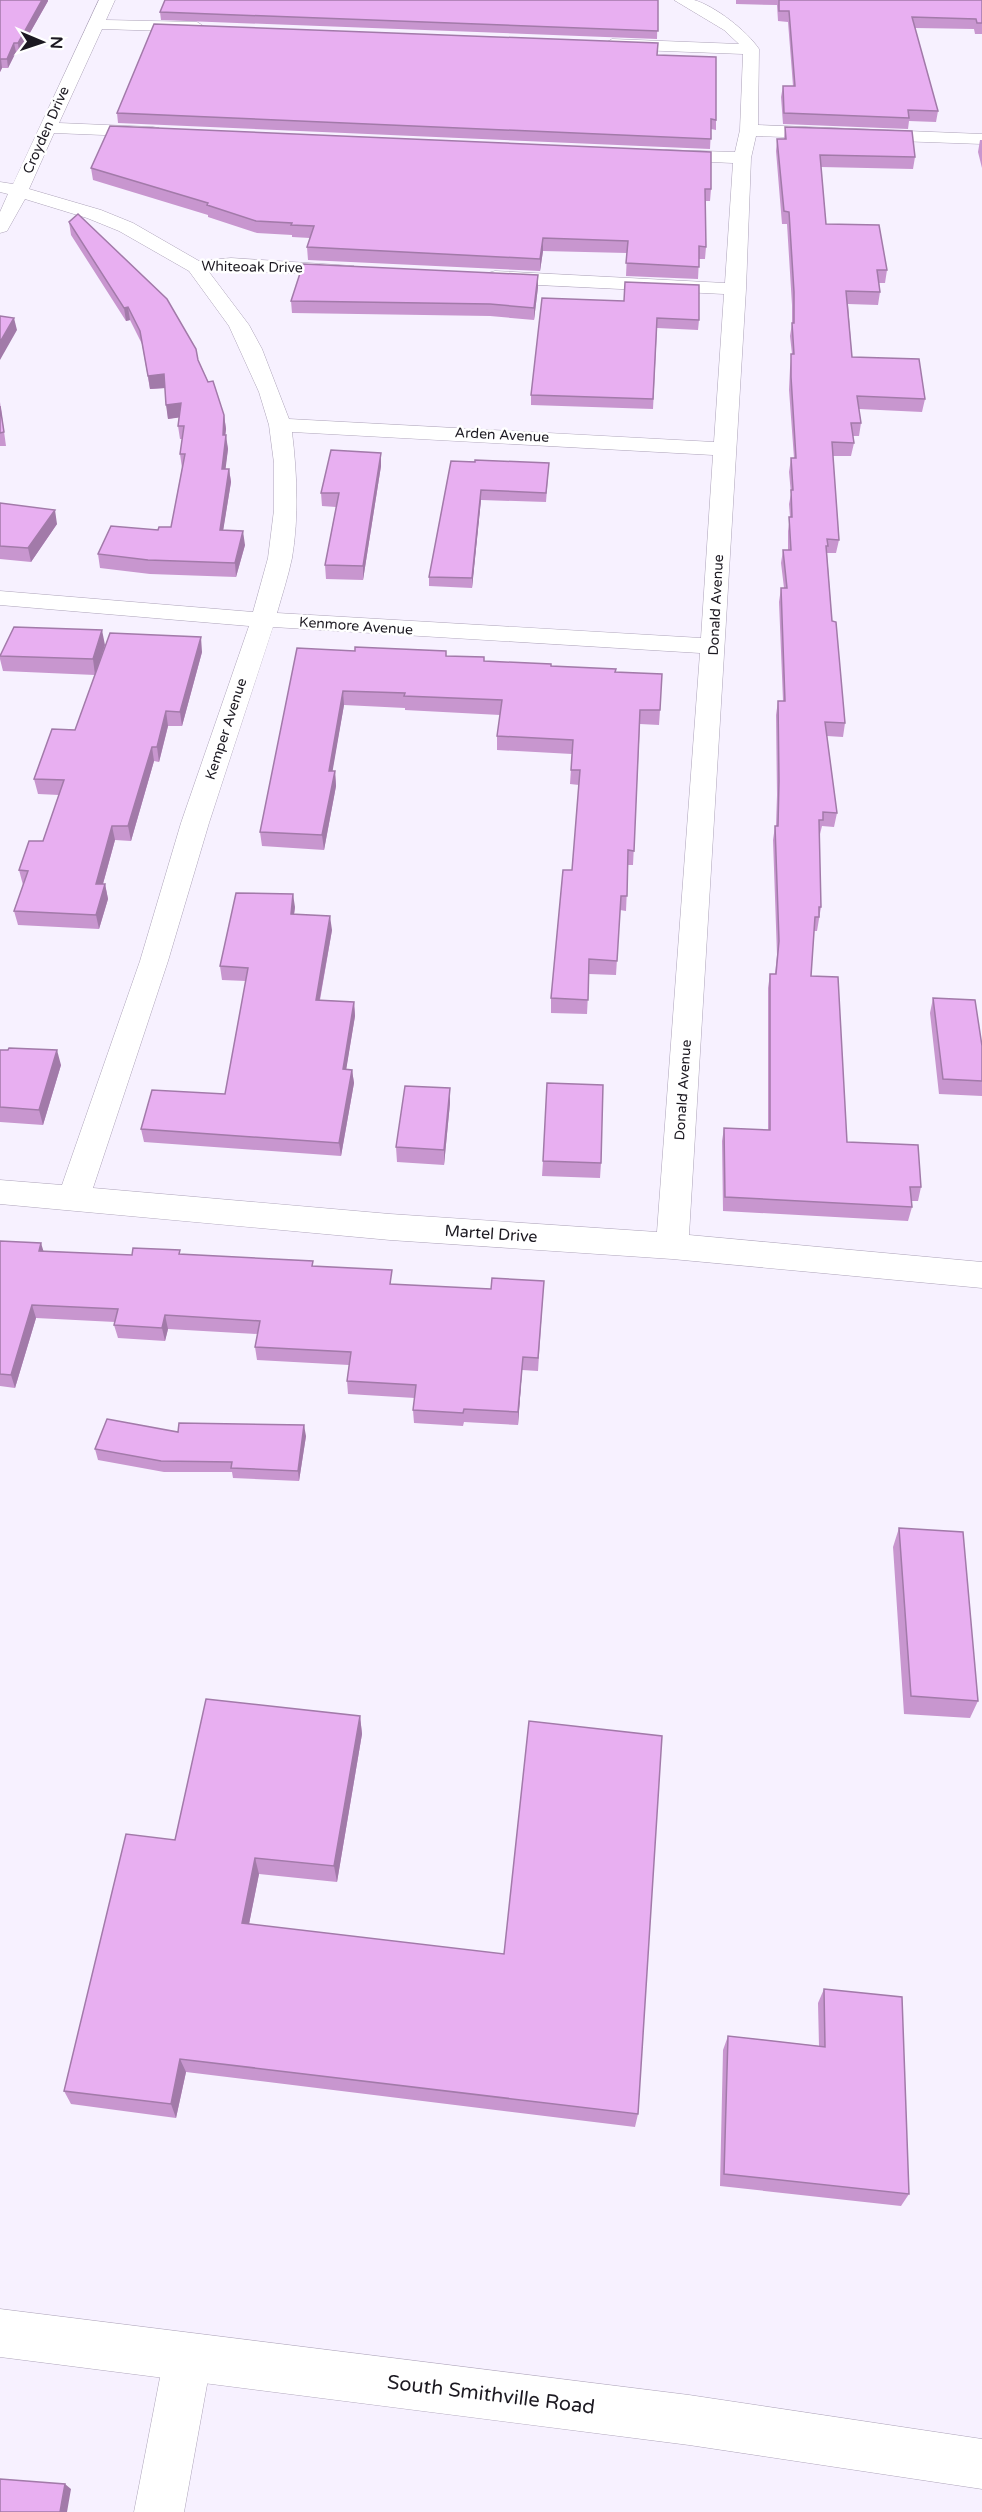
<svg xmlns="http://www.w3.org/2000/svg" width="982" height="2512" font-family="'Varela Round',sans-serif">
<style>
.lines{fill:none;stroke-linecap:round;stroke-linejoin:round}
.minor-casing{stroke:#ada3b9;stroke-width:1}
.major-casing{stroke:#ada3b9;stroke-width:1}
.minor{fill:#fff;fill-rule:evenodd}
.major{fill:#fff;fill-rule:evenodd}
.wall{fill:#c896cf}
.shaded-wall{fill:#a27aa9}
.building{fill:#e8aff1;stroke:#a27aa9;stroke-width:1.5}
.labels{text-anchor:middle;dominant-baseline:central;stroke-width:5;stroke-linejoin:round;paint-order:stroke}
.far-street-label{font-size:14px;fill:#1c1921;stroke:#fff}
.street-label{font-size:16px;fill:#1c1921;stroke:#fff}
.near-street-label{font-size:20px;fill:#1c1921;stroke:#fff}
</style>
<rect width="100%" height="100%" fill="#f7f1ff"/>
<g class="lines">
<defs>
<path id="minor" d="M 99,0 L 115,0 L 106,20 L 197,22 L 205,27 L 197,32 L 102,29 L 59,123 L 153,127 L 159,128 L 162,132 L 159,136 L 153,137 L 54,133 L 29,189 L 101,210 L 133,223 L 199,261 L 231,258 L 354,266 L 357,270 L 354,274 L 347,276 L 231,270 L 209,272 L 249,325 L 262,349 L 289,419 L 714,442 L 724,294 L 495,283 L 488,281 L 485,277 L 488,273 L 495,271 L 725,283 L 733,163 L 666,160 L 660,159 L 657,155 L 660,151 L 666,150 L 735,152 L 740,130 L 743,54 L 612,49 L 604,44 L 612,39 L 739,44 L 724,30 L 674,0 C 680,0 688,0 694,0 C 715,6 747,31 759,49 L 758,125 L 982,134 L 982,144 L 756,136 L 751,158 L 746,289 L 689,1235 L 982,1262 L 982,1288 L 672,1259 L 390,1240 L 0,1204 L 0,1180 L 62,1185 L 140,961 L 181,823 L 249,626 L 0,605 L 0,591 L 253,612 L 268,558 L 274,510 L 274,463 L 269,425 L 259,392 L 229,326 L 189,271 L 119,231 L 87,218 L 25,199 L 7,231 L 0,233 L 0,212 L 8,194 L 0,192 L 0,182 L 13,184 ZM 292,432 L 713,455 L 701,638 L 277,613 C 282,595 288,577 292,558 C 299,517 297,473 292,432 ZM 273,627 L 700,653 L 657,1232 L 390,1214 L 93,1188 L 168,961 L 209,823 Z
M 188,2333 L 205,2340 L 212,2357 L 184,2512 L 134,2512 L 164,2357 L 171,2340 Z"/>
<path id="major" d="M 0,2309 L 689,2395 L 982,2439 L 982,2489 L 689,2445 L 0,2357 Z"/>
</defs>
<use href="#minor" class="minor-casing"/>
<use href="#major" class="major-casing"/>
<use href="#minor" class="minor"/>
<use href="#major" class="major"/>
</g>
<path class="wall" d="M 0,0 L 48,1 L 19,52 L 16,52 L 8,68 L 2,68 L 0,72 Z
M 658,0 L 657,39 L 161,20 L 160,12 Z
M 736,0 L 982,0 L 982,34 L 975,34 L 974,29 L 915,28 L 938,111 L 936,122 L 909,121 L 908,129 L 783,124 L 781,97 L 783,86 L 793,86 L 788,22 L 778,21 L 777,5 L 736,4 Z
M 657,55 L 716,120 L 716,130 L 711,129 L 710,149 L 118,123 L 117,113 Z
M 785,127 L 915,157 L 913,169 L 821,167 L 826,224 L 887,270 L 885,283 L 879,283 L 880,292 L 878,305 L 848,304 L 852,357 L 925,399 L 922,412 L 859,409 L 861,423 L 859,436 L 853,436 L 854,443 L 851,456 L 833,456 L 839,540 L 836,553 L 827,553 L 832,621 L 845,723 L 843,737 L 827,736 L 837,813 L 834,827 L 822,826 L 820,834 L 819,834 L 821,907 L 817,931 L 814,931 L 811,976 L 847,1142 L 921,1187 L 918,1201 L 911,1201 L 912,1207 L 908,1221 L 723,1211 L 722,1141 L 724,1128 L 768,1130 L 768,988 L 770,974 L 775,974 L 777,955 L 773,840 L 775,826 L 776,826 L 777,795 L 776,715 L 778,701 L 783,701 L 779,602 L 781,588 L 784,588 L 781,563 L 783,550 L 788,550 L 788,531 L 790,517 L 789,504 L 791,494 L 789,472 L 791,458 L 794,458 L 789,390 L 790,368 L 792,354 L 790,336 L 792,323 L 792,305 L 787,224 L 782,224 L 776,151 L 777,139 L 784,139 Z
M 980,140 L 982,140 L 982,168 L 978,152 Z
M 91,168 L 711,189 L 710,201 L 705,201 L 706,247 L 705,259 L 699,259 L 698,279 L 626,276 L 627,253 L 543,251 L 540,271 L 308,260 L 307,247 L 310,238 L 292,237 L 292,235 L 257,233 L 208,217 L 208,215 L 93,180 Z
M 69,222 L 198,360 L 224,415 L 226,429 L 225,435 L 228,449 L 225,469 L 229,469 L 231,482 L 223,530 L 245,545 L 236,577 L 150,574 L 100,568 L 98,554 L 158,530 L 171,527 L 182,468 L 180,454 L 182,439 L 180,439 L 178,426 L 179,417 L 168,419 L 165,388 L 150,389 L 142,344 L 130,320 L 126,321 L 71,235 Z
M 538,275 L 538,287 L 534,320 L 490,316 L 292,313 L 291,301 Z
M 624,301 L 699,320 L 698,330 L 657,328 L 653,409 L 531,405 L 531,395 Z
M 0,402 L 6,446 L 0,446 Z
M 381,453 L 381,466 L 363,580 L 326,579 L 325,565 L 336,507 L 322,506 L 321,493 Z
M 451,461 L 549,463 L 546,502 L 481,500 L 472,588 L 429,586 L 429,577 Z
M 0,503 L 57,524 L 31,562 L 0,559 Z
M 105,645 L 96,673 L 202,652 L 182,726 L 168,726 L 159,762 L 154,761 L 131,841 L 115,840 L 103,884 L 105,884 L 108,899 L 99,929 L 18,925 L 14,911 L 23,885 L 19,870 L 43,841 L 59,795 L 38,794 L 34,779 L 75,730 L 95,675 L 3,671 L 0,659 L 0,654 Z
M 355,651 L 446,651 L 446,656 L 484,661 L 551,666 L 615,672 L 660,710 L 659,725 L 640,724 L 633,865 L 628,865 L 626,911 L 620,910 L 616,975 L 589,974 L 587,1014 L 551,1013 L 551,998 L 572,870 L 579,785 L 570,784 L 572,754 L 497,750 L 497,736 L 500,715 L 405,710 L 405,708 L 344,705 L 332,771 L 335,771 L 336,786 L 324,850 L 262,846 L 260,832 Z
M 295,907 L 294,915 L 332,930 L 320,1000 L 354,1002 L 355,1016 L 346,1069 L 352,1070 L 354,1083 L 341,1156 L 144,1142 L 141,1129 L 225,1094 L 246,981 L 222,980 L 220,966 Z
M 933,998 L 982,1046 L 982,1096 L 939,1094 L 930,1013 Z
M 0,1050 L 61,1065 L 43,1125 L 0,1122 Z
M 450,1103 L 444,1165 L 397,1162 L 396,1147 Z
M 543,1161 L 601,1163 L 600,1178 L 542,1176 Z
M 0,1241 L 44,1251 L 132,1255 L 180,1250 L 180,1254 L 314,1266 L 392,1284 L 543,1294 L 538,1371 L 522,1370 L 518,1425 L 464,1422 L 463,1426 L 414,1423 L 413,1410 L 415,1398 L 348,1394 L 347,1381 L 349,1365 L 257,1360 L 255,1347 L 258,1334 L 168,1329 L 165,1341 L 118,1338 L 114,1325 L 115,1322 L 36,1318 L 15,1388 L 0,1386 Z
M 178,1432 L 306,1436 L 299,1481 L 233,1478 L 232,1472 L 164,1472 L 98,1460 L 95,1449 Z
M 899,1528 L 978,1701 L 970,1718 L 904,1714 L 893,1547 Z
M 360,1716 L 362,1734 L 337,1882 L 259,1874 L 249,1924 L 638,2114 L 635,2127 L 186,2072 L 176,2118 L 71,2104 L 64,2091 L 175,1840 Z
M 824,1989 L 909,2194 L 901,2206 L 720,2186 L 723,2050 L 728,2036 L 819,2046 L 818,2003 Z"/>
<path class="shaded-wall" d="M 42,0 L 48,0 L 48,1 L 19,52 L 18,43 Z
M 14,43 L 16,52 L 8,68 L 7,59 Z
M 1,59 L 2,68 L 0,72 L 0,60 Z
M 543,238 L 543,251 L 540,271 L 540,259 Z
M 538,275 L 538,287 L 534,320 L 534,308 Z
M 128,307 L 130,320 L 126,321 L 124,308 Z
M 14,318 L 17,330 L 0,360 L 0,342 Z
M 164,374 L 165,388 L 150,389 L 148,376 Z
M 181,403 L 183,417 L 168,419 L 166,405 Z
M 224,415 L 226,429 L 224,449 L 223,435 Z
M 226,435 L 228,449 L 224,482 L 222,469 Z
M 381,453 L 381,466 L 363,580 L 363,566 Z
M 229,469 L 231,482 L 221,544 L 220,530 Z
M 481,490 L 481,500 L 472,588 L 472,578 Z
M 55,510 L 57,524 L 31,562 L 28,548 Z
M 243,531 L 245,545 L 236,577 L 235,563 Z
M 102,630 L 105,645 L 95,675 L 93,659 Z
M 201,637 L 202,652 L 182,726 L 180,712 Z
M 343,691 L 344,705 L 330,786 L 329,771 Z
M 166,711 L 168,726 L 159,762 L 157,747 Z
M 152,747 L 154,761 L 131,841 L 128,826 Z
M 335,771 L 336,786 L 324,850 L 322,835 Z
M 112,826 L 115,840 L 99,898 L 96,884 Z
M 105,884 L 108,899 L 99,929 L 96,915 Z
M 293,894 L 295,907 L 292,928 L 291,914 Z
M 330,916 L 332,930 L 317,1014 L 316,1000 Z
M 354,1002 L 355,1016 L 344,1083 L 343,1069 Z
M 57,1050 L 61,1065 L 43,1125 L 39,1110 Z
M 352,1070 L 354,1083 L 341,1156 L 339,1143 Z
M 450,1088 L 450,1103 L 444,1165 L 444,1150 Z
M 41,1243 L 45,1256 L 39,1251 Z
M 32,1305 L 36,1318 L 15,1388 L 11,1375 Z
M 165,1315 L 168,1329 L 165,1341 L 162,1328 Z
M 523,1357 L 522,1370 L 518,1425 L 518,1412 Z
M 304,1425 L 306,1436 L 299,1481 L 298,1471 Z
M 360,1716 L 362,1734 L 337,1882 L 334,1866 Z
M 255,1858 L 259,1874 L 246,1939 L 242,1923 Z
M 180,2059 L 186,2072 L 176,2118 L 171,2104 Z
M 65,2484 L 71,2489 L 67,2512 L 60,2512 Z"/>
<path class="building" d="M 0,0 L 42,0 L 18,43 L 14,43 L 7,59 L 1,59 L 0,60 Z
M 165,0 L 658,0 L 658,31 L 160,12 Z
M 779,0 L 982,0 L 982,23 L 977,23 L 976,19 L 912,17 L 938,111 L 908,110 L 909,118 L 784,113 L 783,86 L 795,86 L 789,11 L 779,11 Z
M 154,24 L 658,43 L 657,55 L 716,57 L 716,120 L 711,119 L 711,139 L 117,113 Z
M 110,126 L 711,152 L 711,189 L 705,189 L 706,247 L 699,246 L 699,267 L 626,263 L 628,241 L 543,238 L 540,259 L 307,247 L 314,226 L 291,225 L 292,223 L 256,221 L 207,205 L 208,203 L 91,168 Z
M 785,127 L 912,131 L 915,157 L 820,155 L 826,224 L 879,225 L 887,270 L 877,270 L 880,292 L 846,291 L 852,357 L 919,359 L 925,399 L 857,396 L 861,423 L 851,423 L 854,443 L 832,442 L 839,540 L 827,539 L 828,546 L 826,546 L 832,621 L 836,622 L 845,723 L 825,722 L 837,813 L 823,812 L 823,820 L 819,820 L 821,907 L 819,907 L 819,917 L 815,917 L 811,976 L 838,977 L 847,1142 L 918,1145 L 921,1187 L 910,1187 L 912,1207 L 725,1197 L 724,1128 L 770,1130 L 770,974 L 776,974 L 779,941 L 775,826 L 778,826 L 779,781 L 778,701 L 785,701 L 781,588 L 787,588 L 783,550 L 791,550 L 789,517 L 792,517 L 791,490 L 793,490 L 791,458 L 796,458 L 791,377 L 791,354 L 794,354 L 792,323 L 794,323 L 794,292 L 789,212 L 784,211 L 777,139 L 786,139 Z
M 78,214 L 167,299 L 196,349 L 198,360 L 208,382 L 213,381 L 224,415 L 223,435 L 226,435 L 222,469 L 229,469 L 220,530 L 243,531 L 235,563 L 148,560 L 98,554 L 111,526 L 158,530 L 159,527 L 171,527 L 185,454 L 180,454 L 184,426 L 178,426 L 181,403 L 166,405 L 164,374 L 148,376 L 140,331 L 128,307 L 124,308 L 69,222 Z
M 303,264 L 538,275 L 534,308 L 490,304 L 291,301 Z
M 625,282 L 699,285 L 699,320 L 657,318 L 653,399 L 531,395 L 542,298 L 624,301 Z
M 0,316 L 14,318 L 0,342 Z
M 0,406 L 4,432 L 0,433 Z
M 331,450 L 381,453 L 363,566 L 325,565 L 339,493 L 321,493 Z
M 475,460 L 549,463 L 546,493 L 481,490 L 472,578 L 429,577 L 451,461 L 475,462 Z
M 0,503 L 55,510 L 28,548 L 0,546 Z
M 14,627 L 102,630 L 93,659 L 0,656 Z
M 110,633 L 201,637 L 180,712 L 166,711 L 157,747 L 152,747 L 128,826 L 112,826 L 96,884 L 105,884 L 96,915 L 14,911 L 28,871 L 19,870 L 29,841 L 43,841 L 64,780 L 34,779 L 52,729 L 75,730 Z
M 355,647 L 446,651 L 446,656 L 484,657 L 484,661 L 551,664 L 551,666 L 616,669 L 615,672 L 662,674 L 660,710 L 640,710 L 634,851 L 628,850 L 627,896 L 621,896 L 617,961 L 589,959 L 588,1000 L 551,998 L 563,870 L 572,870 L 580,770 L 571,770 L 573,740 L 497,736 L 502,700 L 404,696 L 405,693 L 343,691 L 329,771 L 335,771 L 322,835 L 260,832 L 297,648 L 355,651 Z
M 236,893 L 293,894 L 291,914 L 330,916 L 316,1000 L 354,1002 L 343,1069 L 352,1070 L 339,1143 L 141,1129 L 152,1090 L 225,1094 L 248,968 L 220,966 Z
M 933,998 L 975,1000 L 982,1046 L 982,1081 L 943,1079 Z
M 9,1048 L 57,1050 L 39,1110 L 0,1107 L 0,1050 L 8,1050 Z
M 547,1083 L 603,1085 L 601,1163 L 543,1161 Z
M 405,1086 L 450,1088 L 444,1150 L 396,1147 Z
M 0,1241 L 41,1243 L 39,1251 L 132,1255 L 133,1248 L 180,1250 L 179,1254 L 313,1261 L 312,1266 L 392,1270 L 390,1284 L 491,1289 L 492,1278 L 544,1281 L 538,1358 L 523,1357 L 518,1412 L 464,1409 L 463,1413 L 413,1410 L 416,1385 L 347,1381 L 351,1352 L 255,1347 L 260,1321 L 165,1315 L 162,1328 L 114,1325 L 118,1309 L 32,1305 L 11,1375 L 0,1374 Z
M 107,1419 L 178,1432 L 179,1423 L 304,1425 L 298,1471 L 231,1468 L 232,1462 L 161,1461 L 95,1449 Z
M 899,1528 L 963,1532 L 978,1701 L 911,1696 Z
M 206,1699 L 360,1716 L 334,1866 L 255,1858 L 242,1923 L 504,1954 L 529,1721 L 662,1736 L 638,2114 L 180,2059 L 171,2104 L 64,2091 L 126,1834 L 175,1840 Z
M 824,1989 L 902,1997 L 909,2194 L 724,2174 L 728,2036 L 825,2047 Z
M 0,2479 L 65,2484 L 60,2512 L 0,2512 Z"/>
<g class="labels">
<g class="far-street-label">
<text transform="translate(46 130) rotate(-66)">Croyden Drive</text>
<text transform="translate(252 267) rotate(1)">Whiteoak Drive</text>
<text transform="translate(502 435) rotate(3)">Arden Avenue</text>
<text transform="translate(716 605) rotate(-87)">Donald Avenue</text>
<text transform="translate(356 626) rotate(4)">Kenmore Avenue</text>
<text transform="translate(226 729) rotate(-72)">Kemper Avenue</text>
<text transform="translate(683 1090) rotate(-86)">Donald Avenue</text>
</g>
<g class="street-label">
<text transform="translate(491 1234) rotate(4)">Martel Drive</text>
</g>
<g class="near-street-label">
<text transform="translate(491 2395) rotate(7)">South Smithville Road</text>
</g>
</g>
<g transform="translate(42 42) rotate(92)" stroke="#ffffff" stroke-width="4.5" paint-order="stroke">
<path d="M0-4.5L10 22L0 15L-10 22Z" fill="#1c1921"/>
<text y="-9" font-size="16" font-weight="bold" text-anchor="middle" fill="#1c1921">N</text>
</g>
</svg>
